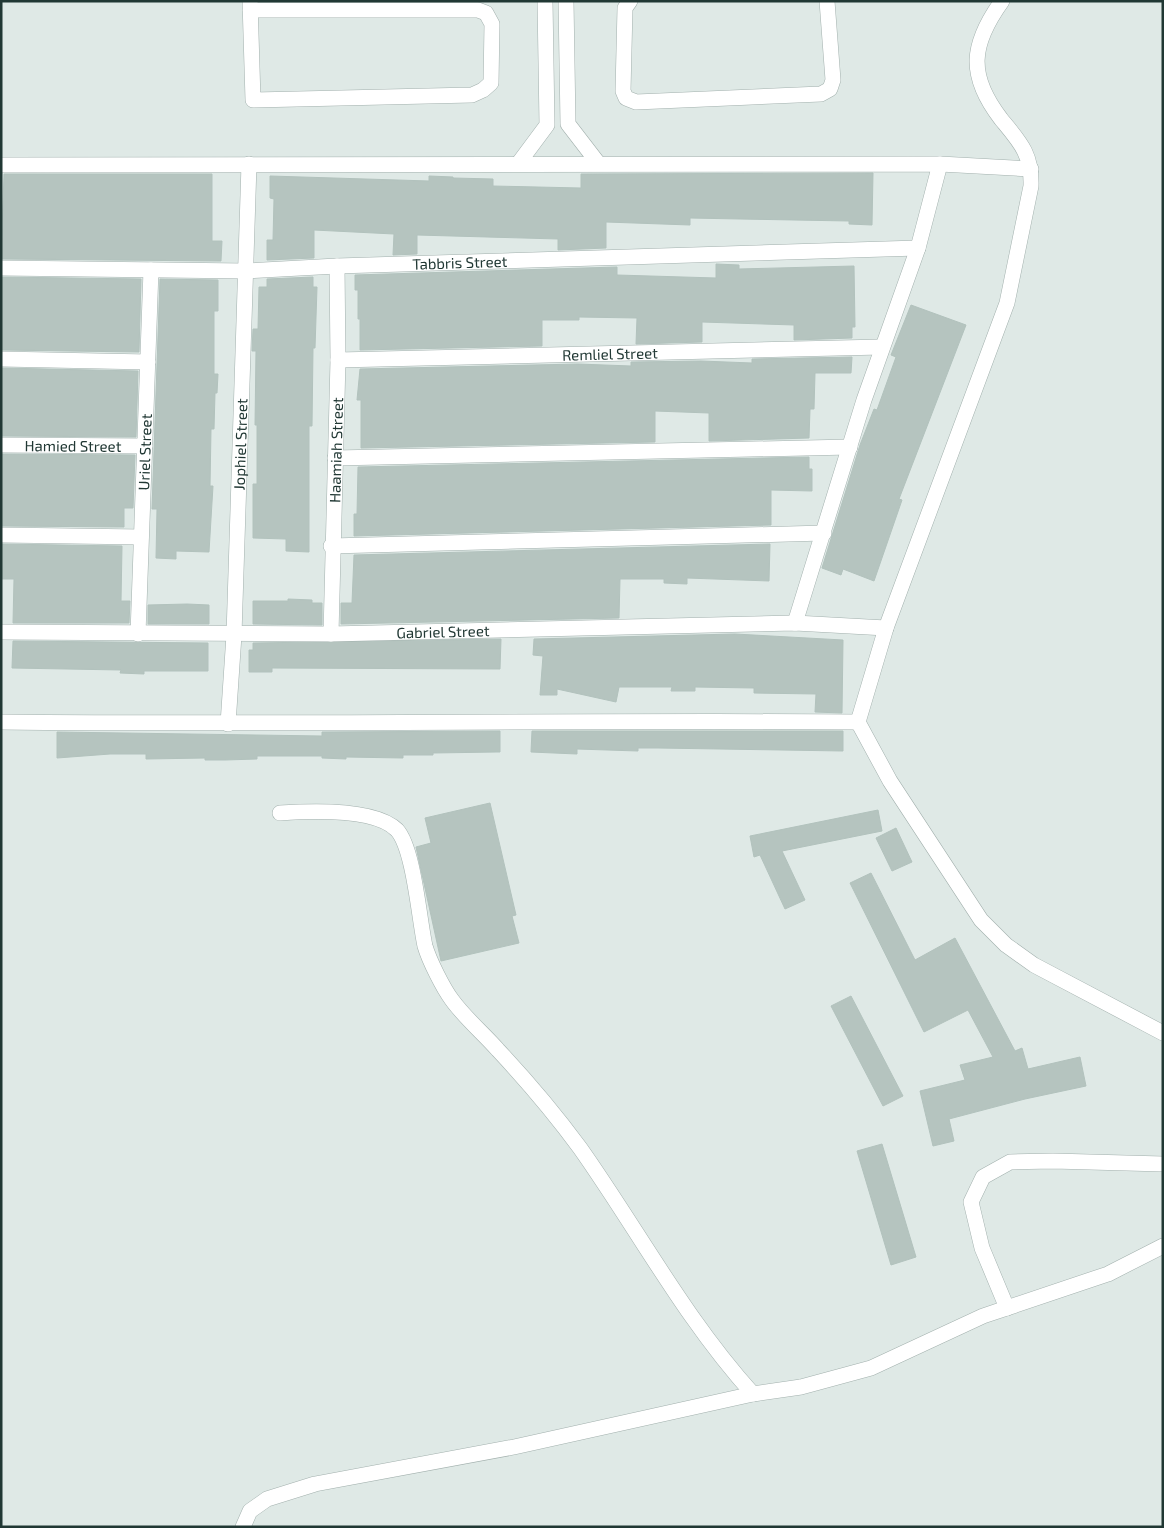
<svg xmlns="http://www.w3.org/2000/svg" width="1164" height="1528" font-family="'Exo 2',sans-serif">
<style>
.building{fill:#b5c4bf;stroke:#b2c2bd}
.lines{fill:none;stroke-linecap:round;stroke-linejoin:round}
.minor-casing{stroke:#a2b0ad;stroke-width:16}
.tertiary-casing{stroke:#a2b0ad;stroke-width:16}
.minor{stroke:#fff;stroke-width:15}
.tertiary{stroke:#fff;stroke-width:15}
.labels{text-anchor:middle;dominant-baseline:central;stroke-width:4.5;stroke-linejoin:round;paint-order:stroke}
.street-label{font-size:15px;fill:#213834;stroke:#eff6f3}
</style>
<rect width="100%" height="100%" fill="#dfe9e6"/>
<path class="building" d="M 873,173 L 872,225 L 849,224 L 849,221 L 740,219 L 690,218 L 690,225 L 606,222 L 606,248 L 558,250 L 558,239 L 417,235 L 417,254 L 393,255 L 394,234 L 314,230 L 314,258 L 267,260 L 267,240 L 273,240 L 274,199 L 270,198 L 270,176 L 429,181 L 429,176 L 453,177 L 453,178 L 493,179 L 493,186 L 581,188 L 581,174 Z
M 4,174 L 212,174 L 212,241 L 222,241 L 221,261 L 1,259 Z
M 716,264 L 739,265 L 739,269 L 854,266 L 855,327 L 852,327 L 852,338 L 794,340 L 794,325 L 702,322 L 702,342 L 636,344 L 637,318 L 579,317 L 579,320 L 542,320 L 542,346 L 360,350 L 360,319 L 358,319 L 358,290 L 355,290 L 355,275 L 617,267 L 617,275 L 716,278 Z
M 1,277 L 141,279 L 139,352 L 1,350 Z
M 313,277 L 313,287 L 317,287 L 315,348 L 313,348 L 312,426 L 309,426 L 309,552 L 286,551 L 286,539 L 253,538 L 253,484 L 257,484 L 257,425 L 255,425 L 256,351 L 252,351 L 253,329 L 258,329 L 259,287 L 267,287 L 267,279 Z
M 160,279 L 218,280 L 218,311 L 214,311 L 214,374 L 218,374 L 217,393 L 215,393 L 214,429 L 211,429 L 210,486 L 213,486 L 209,552 L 176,551 L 176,559 L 156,558 L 157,509 L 152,509 Z
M 911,305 L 966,325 L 899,499 L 902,500 L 874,581 L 843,569 L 841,575 L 822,568 L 860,445 L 874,409 L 877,410 L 896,357 L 891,355 Z
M 852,357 L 851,373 L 815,373 L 814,409 L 810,409 L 809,438 L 709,441 L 709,413 L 655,411 L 655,442 L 361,448 L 361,400 L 357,400 L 360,369 L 578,364 L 631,366 L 631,362 L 701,361 L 752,363 L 752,359 Z
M 1,368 L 138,371 L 136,437 L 1,436 Z
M 1,454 L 135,455 L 133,508 L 124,508 L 124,527 L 1,526 Z
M 809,457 L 809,469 L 812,469 L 812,491 L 771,490 L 771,525 L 354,536 L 354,514 L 357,514 L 358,467 Z
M 1,544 L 122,546 L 121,601 L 130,601 L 129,623 L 13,623 L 14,579 L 1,579 Z
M 770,544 L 769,581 L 687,578 L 687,584 L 664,583 L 664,579 L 620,579 L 619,618 L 341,624 L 341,603 L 352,603 L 354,555 Z
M 288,599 L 312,600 L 312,603 L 322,603 L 322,625 L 253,624 L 253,601 L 288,601 Z
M 187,604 L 209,605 L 209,624 L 148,624 L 148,605 Z
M 735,634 L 843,640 L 842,713 L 815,712 L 816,694 L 754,693 L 754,688 L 695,687 L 695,691 L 671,691 L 672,687 L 619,687 L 616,702 L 557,689 L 557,695 L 540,695 L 543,656 L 533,655 L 534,639 Z
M 501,639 L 500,669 L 272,668 L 272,672 L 249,672 L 249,650 L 253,650 L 253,643 Z
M 13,641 L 208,643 L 208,671 L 144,671 L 144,674 L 120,673 L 121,670 L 12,668 Z
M 500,731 L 500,752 L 496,752 L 433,753 L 433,755 L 403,755 L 403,758 L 346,757 L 346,759 L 322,758 L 322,756 L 257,756 L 257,759 L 225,760 L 205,760 L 205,758 L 146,759 L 146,754 L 110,754 L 57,758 L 57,732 L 322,736 L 322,732 Z
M 532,731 L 843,731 L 843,751 L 658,748 L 638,748 L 638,751 L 577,749 L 577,754 L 531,752 Z
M 490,803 L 516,915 L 512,916 L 519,943 L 441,961 L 416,847 L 431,843 L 425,818 Z
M 878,810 L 882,831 L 782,851 L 805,900 L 785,909 L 760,855 L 754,857 L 750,836 Z
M 896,828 L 912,862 L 892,871 L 876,838 Z
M 871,873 L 915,960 L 955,938 L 1015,1051 L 1022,1048 L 1028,1069 L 1080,1057 L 1086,1086 L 1025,1099 L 949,1119 L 954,1141 L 933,1146 L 920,1091 L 965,1080 L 960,1065 L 993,1057 L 968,1010 L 924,1032 L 850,883 Z
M 851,996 L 903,1096 L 883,1106 L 831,1006 Z
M 882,1144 L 916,1257 L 891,1265 L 857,1151 Z"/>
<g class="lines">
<defs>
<g id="minor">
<path d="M 250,1 L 253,100 L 472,95 L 483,90 L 491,83 L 492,24 L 486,13 L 478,10 L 250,10"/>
<path d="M 566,1 L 568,124 L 598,163"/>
<path d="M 630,1 L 625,8 L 623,91 L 626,98 L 636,102 L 821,94 L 830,89 L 833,80 L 827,1"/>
<path d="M 518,164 L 547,125 L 545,1"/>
<path d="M 940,164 L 1031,169"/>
<path d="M 1,165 L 940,164 L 918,248 L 864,400 L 795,623"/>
<path id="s1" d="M 1,268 L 245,271 L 337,266 L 918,248"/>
<path d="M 1,359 L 148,362"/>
<path id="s2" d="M 338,360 L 882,347"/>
<path id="s3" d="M 1,445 L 145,446"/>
<path d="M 335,458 L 850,447"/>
<path d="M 1,535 L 141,537"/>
<path d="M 331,546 L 824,533"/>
<path id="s4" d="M 1,632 L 331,634 L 795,623 L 886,628"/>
<path id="s5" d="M 138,634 L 151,270"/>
<path id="s6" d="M 331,634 L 338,360 L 337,266"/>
<path d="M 1,722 C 287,725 573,720 858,722"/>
<path id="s7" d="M 228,724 L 234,635 L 249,164"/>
<path d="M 280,813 C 309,811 375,808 397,830 C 414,849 419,919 425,946 C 429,960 443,988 452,1000 C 465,1018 483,1033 498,1050 C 527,1081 555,1114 580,1148 C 638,1230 685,1319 753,1394 L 801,1387 L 871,1368 L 983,1316 L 1108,1274 L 1163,1246"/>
<path d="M 1007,1308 L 982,1248 L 971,1202 L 983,1177 L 1010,1162 L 1053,1161 L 1163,1164"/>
<path d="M 243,1527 L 250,1511 L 267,1499 L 315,1484 L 514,1447 L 753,1394"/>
</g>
<path id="tertiary" d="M 1002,1 C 971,44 967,75 1001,119 C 1020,142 1032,154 1031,186 L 1007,303 L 886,628 L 858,722 L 890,781 L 981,920 L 1006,945 L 1034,965 L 1163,1033"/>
</defs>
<use href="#minor" class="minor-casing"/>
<use href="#tertiary" class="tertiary-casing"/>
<use href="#minor" class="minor"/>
<use href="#tertiary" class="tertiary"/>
</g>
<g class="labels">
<g class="street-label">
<text stroke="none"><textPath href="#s1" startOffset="459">Tabbris Street</textPath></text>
<text stroke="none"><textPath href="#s2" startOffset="272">Remliel Street</textPath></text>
<text stroke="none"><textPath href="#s7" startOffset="280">Jophiel Street</textPath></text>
<text stroke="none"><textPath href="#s3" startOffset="72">Hamied Street</textPath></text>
<text stroke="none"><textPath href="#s6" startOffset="184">Haamiah Street</textPath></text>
<text stroke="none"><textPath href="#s5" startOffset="182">Uriel Street</textPath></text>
<text stroke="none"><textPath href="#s4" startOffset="442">Gabriel Street</textPath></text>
</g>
</g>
<rect width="1164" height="1528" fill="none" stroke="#213834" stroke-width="5"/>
</svg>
